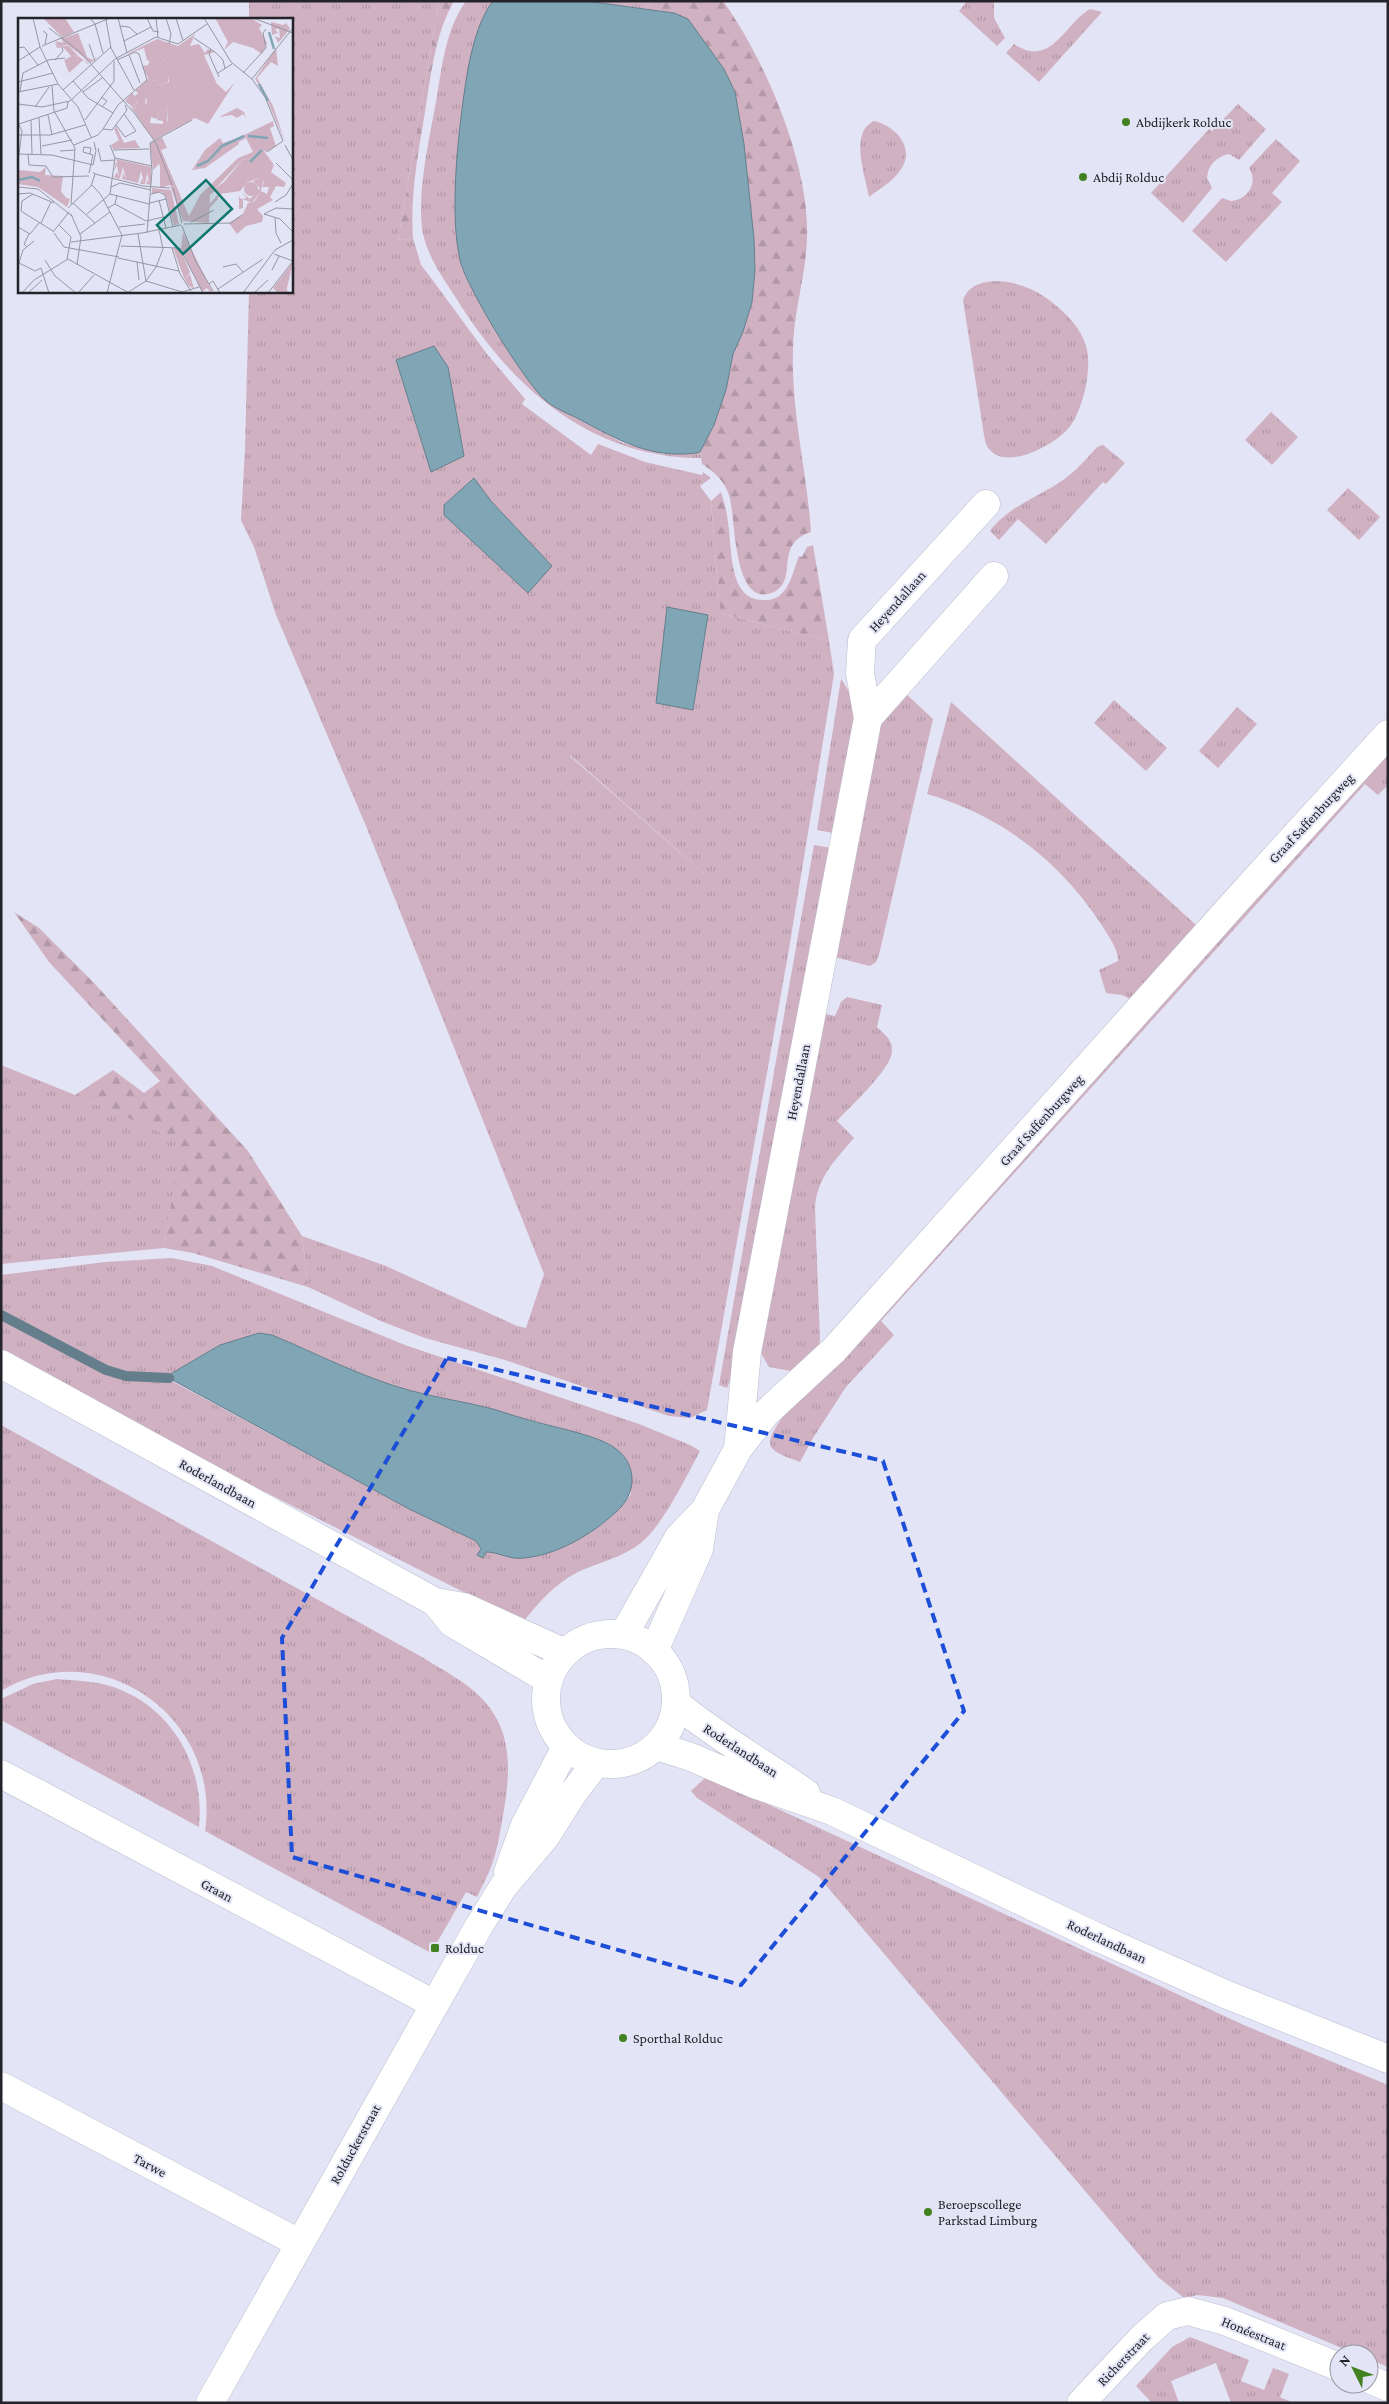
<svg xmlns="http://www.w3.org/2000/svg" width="1389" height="2404" font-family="'Crimson Pro',serif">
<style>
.grass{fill:url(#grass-tufts);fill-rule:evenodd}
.forest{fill:url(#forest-firs)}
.water{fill:#80a5b5;stroke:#647e8b}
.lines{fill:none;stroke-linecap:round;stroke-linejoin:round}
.stream{stroke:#647e8b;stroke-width:10}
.minor-casing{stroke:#bcbccd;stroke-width:29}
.primary-casing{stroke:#bcbccd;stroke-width:29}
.minor{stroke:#fff;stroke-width:28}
.primary{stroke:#fff;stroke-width:28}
.marked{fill:none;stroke:#1d4ed8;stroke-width:4;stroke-dasharray:10 6;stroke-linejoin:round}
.poi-dot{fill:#418121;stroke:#e3e4f5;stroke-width:2}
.labels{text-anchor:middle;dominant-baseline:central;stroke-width:4;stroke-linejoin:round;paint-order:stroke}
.poi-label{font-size:14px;fill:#232329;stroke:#e3e4f5;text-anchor:start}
.street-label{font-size:14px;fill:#232329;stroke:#e3e4f5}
.inset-river{fill:none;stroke:#80a5b5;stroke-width:2.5}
.inset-road{fill:none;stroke:#9697a3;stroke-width:1}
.view{fill:#0f766e;fill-opacity:0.15;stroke:#0f766e;stroke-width:2.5}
.inset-edge{fill:none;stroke:#232329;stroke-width:2.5}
</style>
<defs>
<pattern id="grass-tufts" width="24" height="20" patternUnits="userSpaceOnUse" patternTransform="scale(1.25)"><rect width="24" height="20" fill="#d0b1c2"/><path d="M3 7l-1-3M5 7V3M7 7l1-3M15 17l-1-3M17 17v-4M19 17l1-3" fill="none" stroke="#b298a7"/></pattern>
<pattern id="forest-firs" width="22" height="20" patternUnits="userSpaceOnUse" patternTransform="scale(1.25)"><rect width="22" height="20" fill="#d0b1c2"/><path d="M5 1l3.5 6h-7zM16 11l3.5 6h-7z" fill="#b298a7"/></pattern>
</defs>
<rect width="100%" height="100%" fill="#e3e4f5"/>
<path class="grass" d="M 249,1 L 439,1 L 398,240 L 413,238 L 421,265 L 428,274 L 487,354 L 525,399 L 522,404 L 591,455 L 598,444 L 645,462 L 702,475 L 703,472 L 711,478 L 700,486 L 711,501 L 720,613 L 829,641 L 834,674 L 789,949 L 707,1410 L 690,1418 L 669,1416 L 505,1360 L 425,1338 L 383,1322 L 308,1287 L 302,1236 L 386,1266 L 517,1326 L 526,1328 L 544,1274 L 366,826 L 276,615 L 254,547 L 241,520 L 245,449 L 249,291 L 291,291 L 291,19 L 249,19 ZM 396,361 L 448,367 L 464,455 L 431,472 ZM 474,479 L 491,501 L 552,566 L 444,505 ZM 667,607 L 708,616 L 693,710 L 656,703 ZM 570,755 L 734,900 L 570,756 Z
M 466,1 L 493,1 L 476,39 L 466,81 L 459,139 L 489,319 L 528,378 L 548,402 L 623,443 L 664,454 L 700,452 L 701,458 C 591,458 511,387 456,298 C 443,278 428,257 423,234 C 416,197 429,140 436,102 C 442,68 445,30 466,1 Z
M 586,1 L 650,1 L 647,9 Z
M 967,1 L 994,1 L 994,18 L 1005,38 L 997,46 L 959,11 Z
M 1090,9 L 1102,12 L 1039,82 L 1006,53 L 1014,44 C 1051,69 1064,24 1090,9 Z
M 1238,104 L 1266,129 L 1239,160 L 1229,154 C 1216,157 1208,165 1207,178 L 1212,188 L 1183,223 L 1151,193 L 1209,129 L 1212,131 Z
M 874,121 C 897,126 917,150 899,172 C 892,182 879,189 869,197 C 865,175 849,132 874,121 Z
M 1276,139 L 1300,161 L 1272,193 L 1282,202 L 1226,262 L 1192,231 L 1222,198 L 1231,201 C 1247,200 1259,183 1249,168 Z
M 996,281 C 1021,282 1042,292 1060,309 C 1071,319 1080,329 1085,343 C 1094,364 1083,413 1067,430 C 1053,445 1007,471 989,449 C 986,446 985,440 984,435 L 963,300 C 969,285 981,282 996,281 Z
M 1271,412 L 1298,437 L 1272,465 L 1245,440 Z
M 1103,445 L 1125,463 L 1106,484 L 1103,482 L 1046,544 L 1018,519 L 999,540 L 990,531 C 1005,510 1032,499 1054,486 C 1070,477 1085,461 1097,447 Z
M 1348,488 L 1380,517 L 1359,540 L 1327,510 Z
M 841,679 L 858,705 L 833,833 L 817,830 Z
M 903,691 L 933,719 L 879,955 L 876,962 L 870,966 L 834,957 L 882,711 Z
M 1114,700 L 1167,748 L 1146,771 L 1094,723 Z
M 951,702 L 1196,925 L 1132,1000 L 1122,995 L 1106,993 L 1099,970 L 1118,961 C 1119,950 1107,934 1101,924 C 1059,860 1000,815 927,794 Z
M 1237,707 L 1257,724 L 1218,768 L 1199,751 Z
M 1388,749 L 1388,785 L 1378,795 L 1365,784 L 881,1321 L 894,1335 L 846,1387 L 813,1438 L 800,1462 C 763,1449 763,1446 785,1413 Z
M 814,845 L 831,848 L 732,1373 L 727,1388 L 719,1385 Z
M 847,997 L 882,1005 L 877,1027 C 884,1034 892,1039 892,1050 C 893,1068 850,1106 837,1121 L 854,1138 C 835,1160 816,1179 815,1209 L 820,1339 L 819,1346 L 796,1372 L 769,1367 L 755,1343 L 820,1013 L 835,1016 L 841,1002 Z
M 1,1065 L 75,1095 L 182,1141 L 164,1248 L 1,1264 Z
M 172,1258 L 212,1266 L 405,1345 L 639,1424 L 690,1445 L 700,1451 C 686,1477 664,1523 642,1542 C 623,1558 598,1562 576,1573 C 555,1584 538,1603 523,1622 L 156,1437 L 1,1352 L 1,1275 L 105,1262 ZM 258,1333 L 289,1342 L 371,1379 L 411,1391 L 493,1410 L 563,1429 L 611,1445 L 623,1455 L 631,1494 C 609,1524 588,1536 554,1549 C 543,1554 532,1558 520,1558 C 508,1558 498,1552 486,1552 L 482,1558 L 479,1544 L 476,1541 L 409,1509 L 172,1381 L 172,1373 L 220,1345 Z
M 1,1425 L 422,1657 C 445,1672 472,1684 489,1707 C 515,1740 509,1783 502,1821 C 500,1832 498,1844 495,1855 C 491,1870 483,1884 477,1897 L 466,1892 L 431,1953 L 205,1831 C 222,1718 101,1632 1,1691 Z
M 57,1679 C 79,1681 101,1681 121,1690 C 175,1712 205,1770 199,1827 L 1,1720 L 1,1699 L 33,1684 Z
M 707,1776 L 1246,2026 L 1388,2085 L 1388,2367 L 1369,2359 L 1369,2354 L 1356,2354 L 1223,2298 L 1198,2295 L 1184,2298 L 1158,2277 L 819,1877 L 697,1798 L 691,1791 Z
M 1190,2337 L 1249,2360 L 1241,2381 L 1264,2390 L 1273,2368 L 1289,2374 L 1280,2397 L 1293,2403 L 1231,2403 L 1216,2363 L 1171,2381 L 1179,2403 L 1152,2403 L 1136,2386 L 1172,2347 Z"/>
<path class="forest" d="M 439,1 L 454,1 C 435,34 431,75 425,112 C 418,154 410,196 413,238 L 398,240 Z
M 650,1 L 723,1 C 765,59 810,165 807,238 C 806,276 793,313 793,351 C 791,412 807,471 811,532 C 773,544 799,580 774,592 C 732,611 736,515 729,495 C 724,480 714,472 702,464 L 700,452 L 714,425 L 726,390 L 733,354 L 743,332 L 752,302 L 755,271 L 754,239 L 744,144 L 735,92 L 724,69 L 674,13 L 647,9 Z
M 721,492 C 724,502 727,512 728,522 C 731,542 730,574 742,590 C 747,597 755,600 763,600 C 788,602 792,574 799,556 L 802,557 L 807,547 L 813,545 L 829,641 L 720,613 L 711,501 Z
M 14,912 L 39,928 L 94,983 L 248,1151 L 302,1236 L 308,1287 L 193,1253 L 164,1248 L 181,1141 L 75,1095 L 113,1070 L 144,1093 L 160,1081 L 49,962 Z"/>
<path class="water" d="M 493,1 L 586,1 L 674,13 L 688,19 L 724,69 L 735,92 L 744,144 L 754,239 L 755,271 L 752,302 L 743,332 L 733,354 L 726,390 L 714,425 L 700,452 L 696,453 C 651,459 618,440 579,419 C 569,414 556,409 546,401 C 525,383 466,287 460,260 C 450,216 457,146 463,102 C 467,71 474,25 493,1 Z
M 434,346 L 448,367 L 464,456 L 431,472 L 396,360 Z
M 474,478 L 491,501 L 552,566 L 528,593 L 444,515 L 444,505 Z
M 667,607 L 708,615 L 693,710 L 656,703 Z
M 259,1333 L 272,1335 C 318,1354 363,1378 412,1391 C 438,1398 466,1402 493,1409 C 509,1414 524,1419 540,1423 C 559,1428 596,1436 612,1446 C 638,1462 638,1493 616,1512 C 593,1534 555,1556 523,1558 C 510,1560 499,1552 486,1552 L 483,1558 L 477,1555 L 481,1549 L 476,1541 L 409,1509 L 169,1378 L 172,1373 L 220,1345 Z"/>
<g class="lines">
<path class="stream" d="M 1,1315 L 106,1370 L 126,1376 L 169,1378"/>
<defs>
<path id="minor" d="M 868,718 L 994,576
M 738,1449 L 747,1352 L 868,718 L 860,673 L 862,640 L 986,504
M 624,1634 L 679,1537 L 705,1510 L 738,1449 L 766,1413 L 834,1350 L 1245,891 L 1388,734
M 654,1651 L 699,1549 L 705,1510
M 1,1774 L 434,2004
M 508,1872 L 525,1825 L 566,1747
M 1,2086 L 299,2243
M 1369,2379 L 1388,2387
M 210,2403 L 479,1926 L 503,1887 L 546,1836 L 573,1793 L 596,1763
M 1081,2403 L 1141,2339 L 1167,2316 L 1188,2311 L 1225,2321 L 1339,2367"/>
<path id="primary" d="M 1,1364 L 435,1602 L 464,1607 L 565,1653
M 435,1602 L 452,1623 L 549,1680
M546 1699a65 65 0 1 1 130 0a65 65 0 1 1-130 0Z
M 677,1704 C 717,1737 763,1763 806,1793
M 657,1746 L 691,1757 L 754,1784 L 832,1811 L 1101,1939 L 1225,1994 L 1388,2059"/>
</defs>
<use href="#minor" class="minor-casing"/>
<use href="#primary" class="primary-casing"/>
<use href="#minor" class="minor"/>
<use href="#primary" class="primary"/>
</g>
<path class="marked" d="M 447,1358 L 883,1461 L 964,1711 L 741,1985 L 292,1857 L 282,1638 Z"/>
<g class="poi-dot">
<circle cx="1126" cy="122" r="5"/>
<circle cx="1083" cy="177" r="5"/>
<rect x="430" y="1943" width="10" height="10" rx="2.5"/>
<circle cx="623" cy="2038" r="5"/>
<circle cx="928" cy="2212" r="5"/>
</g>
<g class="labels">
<g class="poi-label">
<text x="1136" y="122">Abdijkerk Rolduc</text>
<text x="1093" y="177">Abdij Rolduc</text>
<text x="445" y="1948">Rolduc</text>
<text x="633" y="2038">Sporthal Rolduc</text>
<text x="938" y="2204">Beroepscollege<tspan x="938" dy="16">Parkstad Limburg</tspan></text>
</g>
<g class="street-label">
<text transform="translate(897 601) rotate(-48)">Heyendallaan</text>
<text transform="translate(1311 818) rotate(-47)">Graaf Saffenburgweg</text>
<text transform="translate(798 1082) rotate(-79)">Heyendallaan</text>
<text transform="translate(1041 1120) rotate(-48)">Graaf Saffenburgweg</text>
<text transform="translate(218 1483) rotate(29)">Roderlandbaan</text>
<text transform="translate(741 1750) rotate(33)">Roderlandbaan</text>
<text transform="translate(217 1890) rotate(28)">Graan</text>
<text transform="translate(1107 1941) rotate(25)">Roderlandbaan</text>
<text transform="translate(355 2144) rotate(-61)">Rolduckerstraat</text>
<text transform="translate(150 2165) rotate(28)">Tarwe</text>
<text transform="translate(1254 2333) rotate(22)">Honéestraat</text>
<text transform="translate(1123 2359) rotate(-46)">Richerstraat</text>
</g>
</g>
<g transform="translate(18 18)">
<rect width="275" height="275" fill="#e3e4f5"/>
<path d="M 197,0 L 233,0 L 244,7 L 241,10 L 249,25 L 244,36 L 235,30 L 215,24 L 206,32 L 210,24 ZM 60,15 L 69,39 L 75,42 L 81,38 L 73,45 L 50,27 L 41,28 L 37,23 L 46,25 L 43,21 ZM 132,42 L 140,52 L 143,43 L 148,43 L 149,48 L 143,51 L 145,59 L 150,58 L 150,64 L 142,67 L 137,62 L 132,64 L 124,48 L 130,47 ZM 130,66 L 136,69 L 130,75 L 136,74 L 137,79 L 128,79 L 127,87 L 120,88 L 119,83 L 116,86 L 119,92 L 107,83 L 114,75 L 117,78 L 120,75 L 117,72 ZM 255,103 L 256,108 L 252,110 L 258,128 L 248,134 L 243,130 L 230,142 L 225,141 L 197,171 L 201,176 L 197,173 L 192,177 L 191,205 L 165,203 L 152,167 L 142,170 L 142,148 L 141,146 L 135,152 L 132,125 L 144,119 L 149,130 L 143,132 L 171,198 L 182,177 L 220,140 L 235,134 L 228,120 L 221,124 L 220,120 ZM 98,108 L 106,125 L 117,122 L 122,130 L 95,131 L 93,127 L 101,122 L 96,111 ZM 98,141 L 133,149 L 133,167 L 128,166 L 130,161 L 132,167 L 129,155 L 127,166 L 122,166 L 124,160 L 126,165 L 123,153 L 120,165 L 104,161 L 105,155 L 108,161 L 105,149 L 102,160 L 101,161 L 96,159 L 99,154 L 101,159 L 99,147 L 96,154 L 98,144 L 100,146 ZM 241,160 L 245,163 L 243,173 L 234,185 L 225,181 L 225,190 L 221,191 L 221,178 L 223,181 L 229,180 L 223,174 L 232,181 L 242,170 L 235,163 ZM 134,170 L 153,172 L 161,206 L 156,208 L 148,179 L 144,174 L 134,176 ZM 165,214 L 194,273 L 192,274 L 189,270 L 184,274 L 163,230 ZM 155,230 L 162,230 L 172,254 L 167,262 L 172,256 L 176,271 L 170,267 L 166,260 Z" fill="#d0b1c2"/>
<path d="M 25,0 L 47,0 L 56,14 L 44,19 ZM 253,4 L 265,7 L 268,5 L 272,11 L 260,25 L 257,18 L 262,20 L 261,11 L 257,11 L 260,15 L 254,17 ZM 177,16 L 172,28 L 181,26 L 187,35 L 190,31 L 197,34 L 186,37 L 199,66 L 208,74 L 217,64 L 190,106 L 177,100 L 136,122 L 112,88 L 119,92 L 116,85 L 120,84 L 121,88 L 129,85 L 128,77 L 135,69 L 130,66 L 123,73 L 121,70 L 129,61 L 139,63 L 142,67 L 151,64 L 150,58 L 145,60 L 143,51 L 149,45 L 145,42 L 141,52 L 137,51 L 134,44 L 129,42 L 126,30 L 107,37 L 139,21 L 160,28 ZM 150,89 L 150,103 L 145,106 L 132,105 L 133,99 L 139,101 L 141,93 ZM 37,24 L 41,28 L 51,28 L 61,39 L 69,44 L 71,47 L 65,42 L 61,46 L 57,37 L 48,41 L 53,38 L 45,29 L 39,30 ZM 258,30 L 260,48 L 253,44 L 239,60 L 255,88 L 267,124 L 246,74 L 237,61 ZM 219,90 L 226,94 L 228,100 L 225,96 L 219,100 L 214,97 L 201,99 ZM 202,120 L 205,125 L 220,120 L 221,126 L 187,150 L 174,152 L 187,132 ZM 243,129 L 256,147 L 253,154 L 268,165 L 266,169 L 258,168 L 252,179 L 255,182 L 239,191 L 245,198 L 244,204 L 228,208 L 219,216 L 211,205 L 225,196 L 230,185 L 236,184 L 243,173 L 249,176 L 251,169 L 244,169 L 246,164 L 241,160 L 230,164 L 222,173 L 202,176 L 199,182 L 191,191 L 189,189 L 201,175 L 198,172 L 191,175 L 206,164 L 225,141 L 230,142 ZM 275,244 L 269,270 L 269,273 L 274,275 L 260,275 L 255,270 Z" fill="#d0b1c2" fill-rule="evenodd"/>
<path d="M 57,37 L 61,46 L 51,55 L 46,42 Z" fill="#d0b1c2"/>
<path d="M 150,89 L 149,107 L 145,107 L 145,103 L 139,102 L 141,93 ZM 28,149 L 27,157 L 45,158 L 43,173 L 48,180 L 52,181 L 49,189 L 20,169 L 0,166 L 0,152 L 22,154 ZM226 171a7 7 0 1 1 14 0a7 7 0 1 1-14 0Z" fill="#d0b1c2"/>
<path class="inset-river" d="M 251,14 L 256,31M 241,66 L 250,83M 230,118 L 250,120M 232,144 L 244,132M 179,148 L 190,143 L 204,128 L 226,118M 0,162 L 14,159 L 22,163"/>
<path class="inset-road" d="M 15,0 L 22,29 L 40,66 L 60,89 L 73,119M 72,0 L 77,6 L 85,35M 100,0 L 109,35M 129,0 L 135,13 L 141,14M 138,0 L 140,19M 148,0 L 153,16 L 151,26M 158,0 L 165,23M 186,0 L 213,44 L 234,61M 235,0 L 275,15M 88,2 L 93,30 L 116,72M 102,8 L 111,9 L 119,16M 31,10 L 63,35 L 117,96 L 138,125 L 154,167M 25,13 L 29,16 L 27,26M 176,20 L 197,34 L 205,42 L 207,51M 106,23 L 133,9M 71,26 L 77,43M 24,28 L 92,0M 0,30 L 6,29 L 20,47M 193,31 L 191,36 L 201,59M 111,37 L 122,65M 37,42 L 45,33 L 44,29M 0,43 L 22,29M 200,55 L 214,46M 225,55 L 248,30 L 245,15 L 248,11M 234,61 L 247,79 L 265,123 L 249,134M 234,61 L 275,10M 55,63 L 70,80 L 95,95M 0,64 L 35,55M 34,68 L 36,93 L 57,130 L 53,186M 45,72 L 93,29M 2,73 L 5,55 L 30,42 L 47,40M 0,74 L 40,66M 65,74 L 84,60M 83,79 L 89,83 L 84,89M 0,86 L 24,89 L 52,83 L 97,41 L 138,19 L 160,26 L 189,6M 17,89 L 31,69M 30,97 L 34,117M 21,100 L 23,136M 13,102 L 14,136M 67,102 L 96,63 L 96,43M 1,106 L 49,90 L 50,84M 98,107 L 107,119 L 118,113 L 106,96M 85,111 L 100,87 L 129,62 L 121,36 L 117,34 L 99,42M 0,117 L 32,117 L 67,107M 56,127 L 80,117 L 85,111 L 94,112 L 109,92 L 107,87M 267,127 L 275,142M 24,128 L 54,122M 80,130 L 83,143 L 97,142M 95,132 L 131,131M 42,133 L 57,132M 0,136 L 34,137 L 75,147 L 78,133 L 76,124M 10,136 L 11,147 L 28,148 L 35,159 L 71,158M 97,140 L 134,148M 0,143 L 4,113 L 0,105M 258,145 L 275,162M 71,155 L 75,137 L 65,134 L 66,129 L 73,130 L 72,136M 77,156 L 125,168 L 152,170M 74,167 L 83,177 L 104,217 L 89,275M 0,169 L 20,171 L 54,198M 93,169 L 102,165 L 133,172M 155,170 L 164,205M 0,176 L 12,175 L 36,185M 15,176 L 4,183 L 3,193 L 35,213M 92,176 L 131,186M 133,176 L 141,174 L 147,177 L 155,209M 141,182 L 148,210M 257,184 L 268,177 L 275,166M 55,185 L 77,205M 132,185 L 148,181M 97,186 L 128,203 L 145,199M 50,190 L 73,168 L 77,156 L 75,154M 90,190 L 97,186 L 99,177M 275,191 L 258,190 L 246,196 L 262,201 L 275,214M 53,196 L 63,219 L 59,247M 69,196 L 92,176 L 97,140 L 92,127M 257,200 L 258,215 L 263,225M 173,204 L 196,192M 23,205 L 33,184M 166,206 L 213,205 L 224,197M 41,207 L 53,219 L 49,241M 164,208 L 178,244 L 195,273M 0,209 L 12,216 L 21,205M 101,209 L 127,206M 35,214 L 51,194M 36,215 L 46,229 L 101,239M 129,215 L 134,153 L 132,125 L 174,102M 62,216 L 92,194M 120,216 L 128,263M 53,224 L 124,215 L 163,207M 103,228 L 162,230 L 185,275M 9,229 L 6,226 L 11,216M 154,230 L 162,256 L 173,273M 256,236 L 275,243M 100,240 L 161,253M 27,242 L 37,258 L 58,275M 119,244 L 121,262M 1,245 L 17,253 L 23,250 L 31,275M 0,248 L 5,232 L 16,223M 205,249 L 218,246 L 225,254M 254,252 L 261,238M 128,263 L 164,274 L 181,269M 191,266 L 195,263 L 202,275M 200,271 L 245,241M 237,274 L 250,262M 4,275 L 16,262 L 50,241 L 111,275M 10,275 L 24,262M 60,275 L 76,257M 109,275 L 128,263 L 138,249 L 145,231 L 141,212M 225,275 L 257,232 L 275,222M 250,275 L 275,243"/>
<path class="view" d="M 188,162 L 214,191 L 165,236 L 139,207 Z"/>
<rect width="275" height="275" class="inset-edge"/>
</g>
<rect width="1389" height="2404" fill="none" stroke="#232329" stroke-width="5"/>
<g transform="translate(1354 2369) rotate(312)"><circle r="24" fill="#e3e4f5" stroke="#9697a3"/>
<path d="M0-4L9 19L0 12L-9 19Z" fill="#418121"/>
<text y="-8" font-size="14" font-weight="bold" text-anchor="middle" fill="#232329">N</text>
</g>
</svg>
